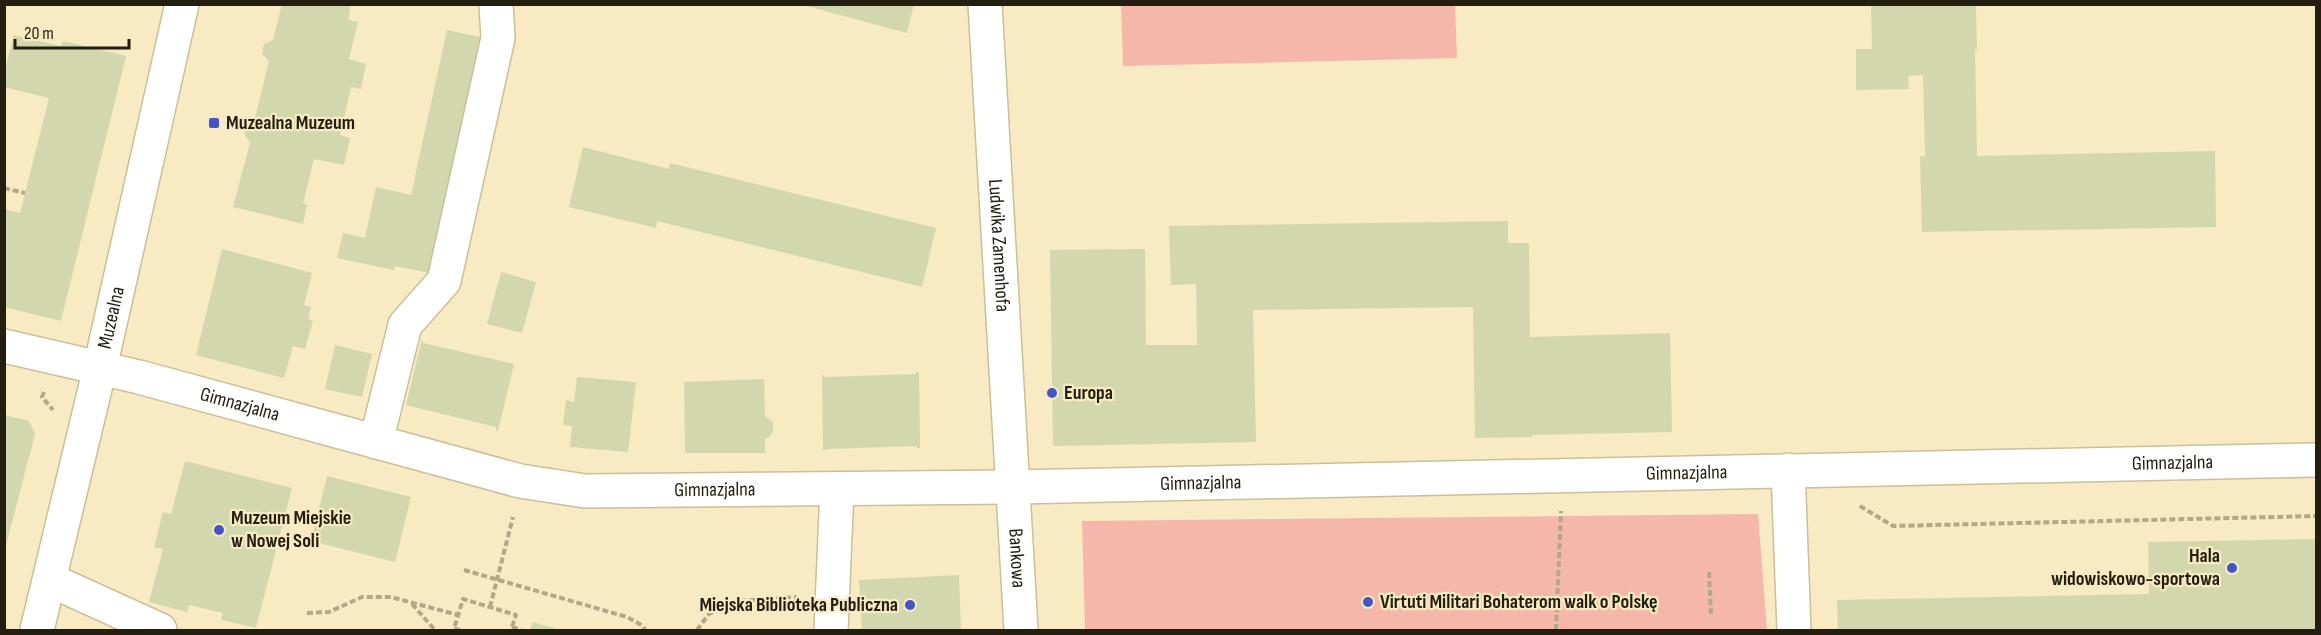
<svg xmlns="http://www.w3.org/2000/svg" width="2321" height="635" font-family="'Sofia Sans Condensed',sans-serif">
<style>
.green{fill:#f5b7aa}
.building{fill:#d3d7ae}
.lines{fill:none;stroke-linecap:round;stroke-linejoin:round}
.minor-casing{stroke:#ccbf98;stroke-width:36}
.path{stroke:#b2a787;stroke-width:4;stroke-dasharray:6 3;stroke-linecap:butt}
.minor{stroke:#fff;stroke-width:33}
.poi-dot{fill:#4355c9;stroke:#f8eac2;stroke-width:2}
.labels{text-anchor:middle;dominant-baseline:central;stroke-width:4.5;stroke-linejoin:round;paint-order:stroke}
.poi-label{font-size:20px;font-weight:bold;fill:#231e0f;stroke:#f8eac2;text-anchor:start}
.street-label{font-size:20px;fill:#231e0f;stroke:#f8eac2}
</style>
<rect width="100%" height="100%" fill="#f8eac2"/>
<path class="green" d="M 1121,5 L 1455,5 L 1457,58 L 1123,66 Z
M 1758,514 L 1767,630 L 1085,630 L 1082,521 Z"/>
<path class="building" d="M 282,4 L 351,4 L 348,20 L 358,22 L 349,59 L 366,64 L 361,89 L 351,87 L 340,135 L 350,138 L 344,165 L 314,159 L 303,204 L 307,205 L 303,224 L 233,207 L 250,143 L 244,133 L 247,122 L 255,118 L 269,61 L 262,54 L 264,44 L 273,40 Z
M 799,4 L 914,4 L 907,33 Z
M 1871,4 L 1976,4 L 1977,50 L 1975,50 L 1977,156 L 2215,151 L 2216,227 L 1922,232 L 1920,156 L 1925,157 L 1923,75 L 1908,76 L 1909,89 L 1856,90 L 1856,49 L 1872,49 Z
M 447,30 L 480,37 L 429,273 L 395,266 L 394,270 L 337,258 L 343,233 L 365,238 L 376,187 L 411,195 Z
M 14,35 L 61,46 L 63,41 L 126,56 L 61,321 L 4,307 L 4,209 L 20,213 L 49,98 L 4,87 L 4,74 Z
M 583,147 L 669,169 L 670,163 L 936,228 L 922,287 L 657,221 L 656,228 L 569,207 Z
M 1508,221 L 1508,243 L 1529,243 L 1530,337 L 1670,333 L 1672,432 L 1532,435 L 1532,437 L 1475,438 L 1473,307 L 1253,310 L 1256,442 L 1053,446 L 1050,250 L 1145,249 L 1146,345 L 1197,345 L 1196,284 L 1171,285 L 1169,226 Z
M 222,249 L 312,273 L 304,305 L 311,307 L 308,319 L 313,321 L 305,349 L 293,346 L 284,378 L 196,355 Z
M 501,272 L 536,282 L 522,333 L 487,324 Z
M 422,339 L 423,343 L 514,364 L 498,431 L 496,430 L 496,427 L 406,405 Z
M 335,345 L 372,354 L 362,397 L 325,389 Z
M 916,372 L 919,372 L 920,448 L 917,448 L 917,446 L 827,449 L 823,451 L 822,374 L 825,377 L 916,374 Z
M 577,377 L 636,382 L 628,452 L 570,447 L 572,426 L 563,425 L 566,400 L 574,402 Z
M 764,379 L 765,416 L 773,422 L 773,432 L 768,438 L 765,438 L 765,453 L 685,453 L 684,382 Z
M 4,415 L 29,421 L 35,434 L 5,549 Z
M 185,461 L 292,488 L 256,628 L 221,620 L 223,613 L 189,605 L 187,612 L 149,602 L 163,549 L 154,547 L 163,512 L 171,514 Z
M 327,476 L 411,497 L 395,562 L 311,541 Z
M 2316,539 L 2316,630 L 1838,630 L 1837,600 L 2149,594 L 2148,542 Z
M 959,575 L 961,630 L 862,630 L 859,580 Z
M 533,622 L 561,630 L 530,630 Z"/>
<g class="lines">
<defs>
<g id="minor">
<path id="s1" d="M 985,4 L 1021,630"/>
<path id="s2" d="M 4,346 L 139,377 L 520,481 L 585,491 L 1012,487 L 2316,460"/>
<path d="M 376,442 L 405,325 L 444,281 L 498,38 L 496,4"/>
<path d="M 1788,470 L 1794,630"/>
<path d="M 50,580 L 160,630"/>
<path id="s3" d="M 37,630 L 100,368 L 182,4"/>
<path d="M 831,630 L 837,489"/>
</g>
</defs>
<use href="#minor" class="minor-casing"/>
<path class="path" d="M 4,188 L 25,193
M 44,392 L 42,397 L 53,410
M 1860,506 L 1893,526 L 2316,516
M 464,570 L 627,617 L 643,626 L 645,630
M 1709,572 L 1711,614
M 412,604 L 435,630
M 490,607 L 513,517
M 307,613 L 329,612 L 362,597 L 391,597 L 458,615
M 512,627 L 521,630
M 460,630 L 454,629 L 463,599 L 516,615 L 511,630
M 697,630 L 709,614 L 736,601 L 797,597
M 1556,630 L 1561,511"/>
<use href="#minor" class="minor"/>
</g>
<g class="poi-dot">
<rect x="208" y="117" width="12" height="12" rx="3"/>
<circle cx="1052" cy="393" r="6"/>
<circle cx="219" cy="530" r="6"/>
<circle cx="2232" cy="568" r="6"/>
<circle cx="1368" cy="602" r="6"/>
<circle cx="910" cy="605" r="6"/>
</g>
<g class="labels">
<g class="poi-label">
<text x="226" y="123">Muzealna Muzeum</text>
<text x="1064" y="393">Europa</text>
<text x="231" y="518">Muzeum Miejskie<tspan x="231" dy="23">w Nowej Soli</tspan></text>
<text x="2220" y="556" text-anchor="end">Hala<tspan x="2220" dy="23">widowiskowo-sportowa</tspan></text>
<text x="1380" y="602">Virtuti Militari Bohaterom walk o Polskę</text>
<text x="898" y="605" text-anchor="end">Miejska Biblioteka Publiczna</text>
</g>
<g class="street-label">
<text stroke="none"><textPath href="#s1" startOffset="242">Ludwika Zamenhofa</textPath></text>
<text stroke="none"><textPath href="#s3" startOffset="321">Muzealna</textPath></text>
<text stroke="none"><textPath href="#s2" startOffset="243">Gimnazjalna</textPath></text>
<text stroke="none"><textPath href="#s2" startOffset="2187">Gimnazjalna</textPath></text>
<text stroke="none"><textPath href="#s2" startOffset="1701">Gimnazjalna</textPath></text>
<text stroke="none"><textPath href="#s2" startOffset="1215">Gimnazjalna</textPath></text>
<text stroke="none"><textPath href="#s2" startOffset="729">Gimnazjalna</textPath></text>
<text stroke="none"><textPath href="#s1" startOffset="555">Bankowa</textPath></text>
</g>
</g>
<rect width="2321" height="635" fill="none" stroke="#231e0f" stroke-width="12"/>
<path d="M15 39v9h114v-9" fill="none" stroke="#231e0f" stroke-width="3"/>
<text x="24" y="39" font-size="18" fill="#231e0f" stroke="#f8eac2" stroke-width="4.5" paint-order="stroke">20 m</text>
</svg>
